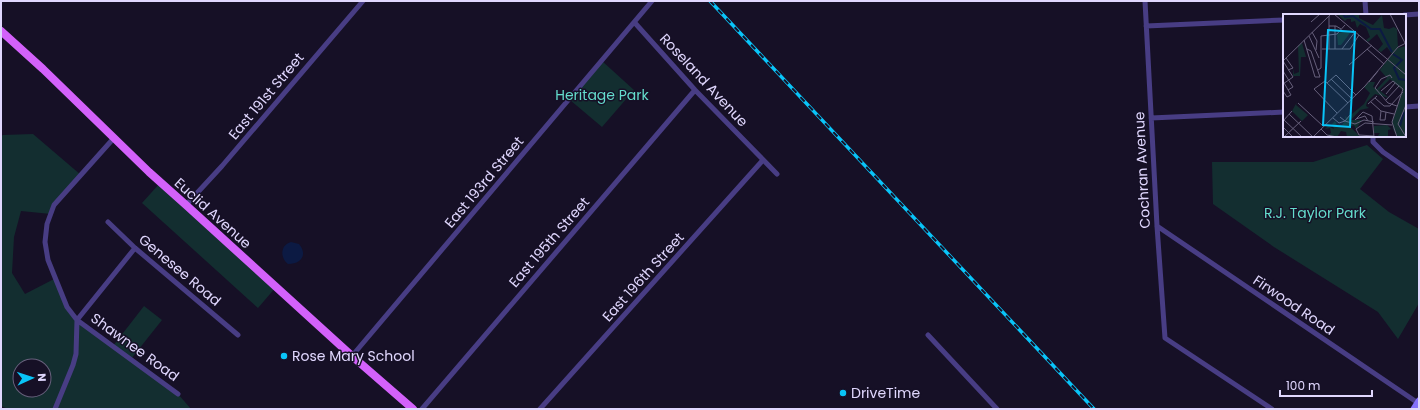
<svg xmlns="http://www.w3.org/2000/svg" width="1420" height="410" font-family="Poppins,sans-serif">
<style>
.green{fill:#132e30;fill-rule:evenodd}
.water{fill:#0c1a43}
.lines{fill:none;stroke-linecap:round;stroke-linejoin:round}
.street{stroke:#483d84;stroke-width:5}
.secondary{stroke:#8471fb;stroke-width:7}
.primary{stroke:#d361fa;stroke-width:8}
.rail-casing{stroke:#09c4f8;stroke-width:3.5}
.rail{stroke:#161026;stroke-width:2;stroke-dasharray:6;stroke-linecap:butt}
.poi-dot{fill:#09c4f8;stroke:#161026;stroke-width:1.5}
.labels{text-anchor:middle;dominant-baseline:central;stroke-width:3;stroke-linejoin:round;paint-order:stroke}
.street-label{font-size:14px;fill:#e0d7fe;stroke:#161026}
.park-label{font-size:14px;fill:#64dccc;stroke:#161026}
.poi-label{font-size:14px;fill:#e0d7fe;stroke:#161026;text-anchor:start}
.inset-river{fill:none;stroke:#0c1a43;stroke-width:2}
.inset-road{fill:none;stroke:#67607c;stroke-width:1}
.view{fill:#09c4f8;fill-opacity:0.15;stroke:#09c4f8;stroke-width:2}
.inset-edge{fill:none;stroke:#e0d7fe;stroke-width:2}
</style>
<rect width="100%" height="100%" fill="#161026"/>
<path class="green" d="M 602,61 L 634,90 L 602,127 L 570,100 Z
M 33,134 L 81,175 L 54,205 L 51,214 L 21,211 L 14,237 L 12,273 L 25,294 L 56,278 L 67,307 L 77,320 L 113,346 L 144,306 L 162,320 L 131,359 L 178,394 L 191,409 L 8,409 L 1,406 L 1,136 L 3,135 ZM 20,366 L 44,366 L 44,390 L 20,390 Z
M 1367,145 L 1383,159 L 1360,189 L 1389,212 L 1419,229 L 1419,303 L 1398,339 L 1378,312 L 1274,247 L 1213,204 L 1212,162 L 1313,162 Z
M 160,183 L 276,287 L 258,308 L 142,203 Z"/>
<path class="water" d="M 291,242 L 299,244 C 308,255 301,264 288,264 C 280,258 280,245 291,242 Z"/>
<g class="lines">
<path class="street" d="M 1145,1 L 1157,226 L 1165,338 L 1272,409
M 1365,1 L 1366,15
M 1404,15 L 1419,14
M 635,23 L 695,90 L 777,174
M 1146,26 L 1284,20
M 1405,107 L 1419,106
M 1151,118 L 1284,112
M 1373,136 L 1373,142 L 1383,152 L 1419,177
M 186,205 L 222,166 L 363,1
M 108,222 L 135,248 L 238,335
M 1157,226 L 1418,403
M 135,248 L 77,320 L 178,394
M 928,335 L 997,409
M 352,356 L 652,1
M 55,409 L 73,365 L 76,354 L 77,320 L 67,307 L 48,260 L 45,242 L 47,224 L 54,205 L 113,139
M 422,409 L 695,90
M 540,409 L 763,160"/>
<path class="secondary" d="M 1414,409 L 1419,401"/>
<path class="primary" d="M 1,31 L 43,69 L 149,172 L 186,205 L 352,356 L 413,409"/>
<defs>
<path id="rail" d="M 710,1 L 1094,409"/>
</defs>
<use href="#rail" class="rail-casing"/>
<use href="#rail" class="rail"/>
</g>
<g class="poi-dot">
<circle cx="284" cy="356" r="4"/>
<circle cx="843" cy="393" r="4"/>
</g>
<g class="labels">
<g class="street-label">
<text transform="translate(704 80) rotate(47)">Roseland Avenue</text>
<text transform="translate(266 96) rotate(-50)">East 191st Street</text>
<text transform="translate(1142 170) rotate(-93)">Cochran Avenue</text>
<text transform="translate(484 182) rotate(-50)">East 193rd Street</text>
<text transform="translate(213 213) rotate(42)">Euclid Avenue</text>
<text transform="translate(549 242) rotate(-49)">East 195th Street</text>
<text transform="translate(180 270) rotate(40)">Genesee Road</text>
<text transform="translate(643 277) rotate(-48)">East 196th Street</text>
<text transform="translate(1294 305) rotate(34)">Firwood Road</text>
<text transform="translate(135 347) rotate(36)">Shawnee Road</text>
</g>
<g class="park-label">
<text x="602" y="95">Heritage Park</text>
<text x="1315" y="213">R.J. Taylor Park</text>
</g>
<g class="poi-label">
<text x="292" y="356">Rose Mary School</text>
<text x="851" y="393">DriveTime</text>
</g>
</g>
<g transform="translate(1283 14)">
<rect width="123" height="123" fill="#161026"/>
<path d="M 54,0 L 76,0 L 76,4 L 90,11 L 99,1 L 101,14 L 106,15 L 111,13 L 114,15 L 115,34 L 123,32 L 123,123 L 114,123 L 110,115 L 109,108 L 120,77 L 107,65 L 96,76 L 106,84 L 92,80 L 84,88 L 83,92 L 86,94 L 77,96 L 68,106 L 79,106 L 73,115 L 71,111 L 67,113 L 78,123 L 64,123 L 63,118 L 58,117 L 54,123 L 43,123 L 48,119 L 47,114 L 42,115 L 45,112 L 51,115 L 49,110 L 52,107 L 54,111 L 59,111 L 63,105 L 62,102 L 64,104 L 81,90 L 87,79 L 81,73 L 86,68 L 92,68 L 90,73 L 94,75 L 104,64 L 97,56 L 109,40 L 104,33 L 98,38 L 95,36 L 100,30 L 94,20 L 85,28 L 83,26 L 87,23 L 83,13 L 77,10 L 74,14 L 72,7 L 68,8 L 68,5 L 64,5 L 62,7 ZM 63,16 L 67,19 L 58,31 L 55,31 L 54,20 ZM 19,29 L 23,43 L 18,43 L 17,62 L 10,62 L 10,54 L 11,60 L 16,58 L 15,32 ZM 14,88 L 13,91 L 25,101 L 19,107 L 9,97 ZM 104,111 L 108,115 L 105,116 L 105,123 L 94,123 L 97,119 L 91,119 L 91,112 Z" fill="#132e30"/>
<path class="inset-river" d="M 60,0 L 62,3 L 70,2 L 88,15 L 97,15 L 109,38M 110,40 L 119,46 L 111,54 L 116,65 L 123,66M 117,112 L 121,98"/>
<path class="inset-road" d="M 51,0 L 123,61M 107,0 L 123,31M 28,8 L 37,0M 46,12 L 53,12 L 58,15M 29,18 L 34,27 L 33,36M 26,22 L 36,44M 38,22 L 54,20 L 62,11M 21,26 L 32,63 L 37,63 L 28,37 L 24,35M 39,35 L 67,35 L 76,21M 46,35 L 46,2M 52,35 L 52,12M 59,35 L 72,18M 84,35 L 101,50M 3,44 L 10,54 L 5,56M 0,47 L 48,0M 66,51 L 89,31M 35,56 L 38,54 L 38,22M 0,57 L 10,73 L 5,76M 53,61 L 73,81M 109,64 L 107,61 L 98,65 L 92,74 L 105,89 L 114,92M 48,65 L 69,85M 0,67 L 8,81 L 4,83 L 0,77M 86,68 L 95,57M 44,69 L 53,61M 0,70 L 10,63 L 0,47M 98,77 L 110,67 L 120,75 L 109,108 L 114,123M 103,80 L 112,69M 92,84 L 101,92 L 107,92 L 120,78M 103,86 L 116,72M 88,88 L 98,97 L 111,100M 15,89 L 40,112M 85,90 L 94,82M 123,91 L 115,110 L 123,123M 98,97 L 97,106 L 102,106 L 103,98M 54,99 L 31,75 L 42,67 L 65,89M 6,100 L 30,123M 57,103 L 62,107 L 67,101M 50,104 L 56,109 L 62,107 L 72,110 L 81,106 L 91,108M 73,105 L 82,102 L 85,107M 1,106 L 19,123M 72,106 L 80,98 L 89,102 L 91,123M 0,107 L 9,97M 0,113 L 10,123M 38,115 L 44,121 L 54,123M 73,115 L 82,109 L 109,111M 73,115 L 76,121 L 91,122M 1,123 L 18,107M 30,123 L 82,72 L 115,33 L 123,29"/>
<path class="view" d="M 45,16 L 72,18 L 67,113 L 40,111 Z"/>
<rect width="123" height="123" class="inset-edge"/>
</g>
<rect width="1420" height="410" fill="none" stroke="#e0d7fe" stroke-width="4"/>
<g transform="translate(32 378) rotate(87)"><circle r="19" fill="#161026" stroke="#67607c"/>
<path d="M0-3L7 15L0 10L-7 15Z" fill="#09c4f8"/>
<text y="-6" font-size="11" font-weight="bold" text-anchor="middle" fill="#e0d7fe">N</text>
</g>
<path d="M1280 390v6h92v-6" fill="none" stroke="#e0d7fe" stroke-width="2"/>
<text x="1286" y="390" font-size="12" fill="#e0d7fe" stroke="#161026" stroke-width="3" paint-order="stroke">100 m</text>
</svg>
